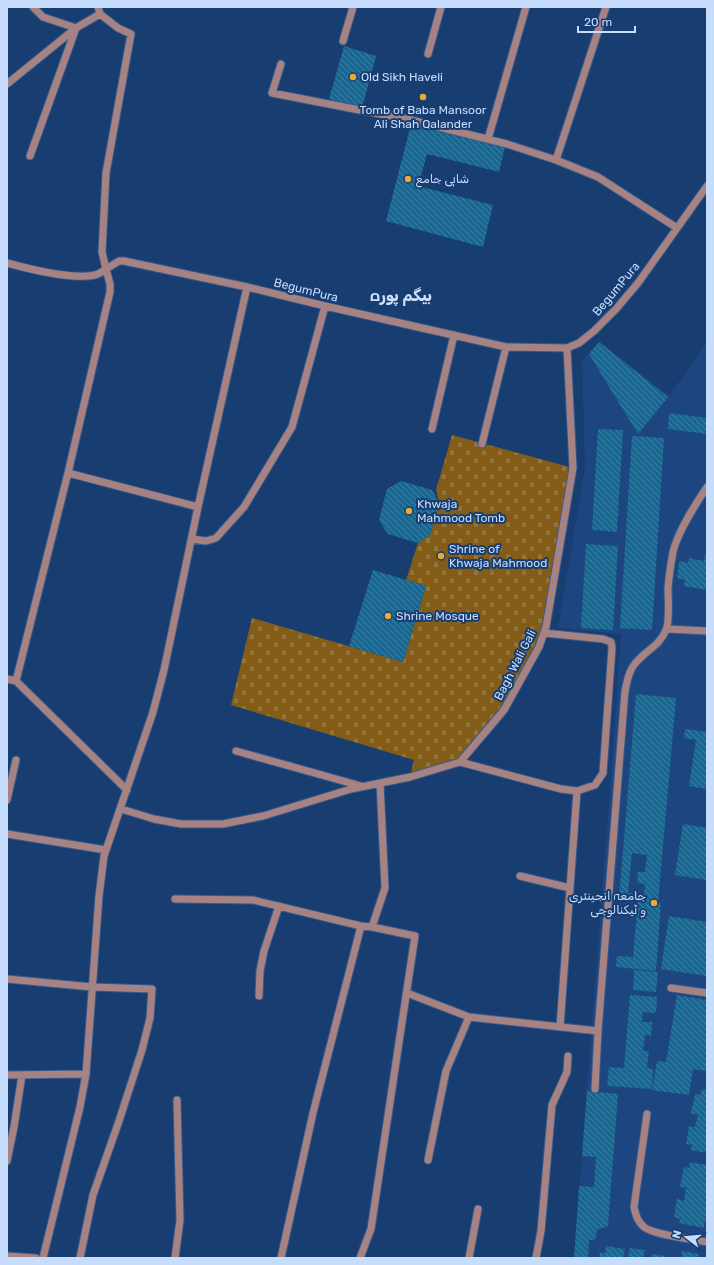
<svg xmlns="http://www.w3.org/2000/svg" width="714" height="1265" font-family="Rubik,Cairo,sans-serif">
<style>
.built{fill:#1d4681}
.cemetery{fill:url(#cemetery-stones)}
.building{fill:url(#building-back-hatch);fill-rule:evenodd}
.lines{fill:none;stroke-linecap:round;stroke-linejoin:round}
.minor-casing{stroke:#385a8a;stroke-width:9}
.minor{stroke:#a68282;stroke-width:7}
.poi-dot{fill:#eaaa38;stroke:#183d71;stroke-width:1.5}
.labels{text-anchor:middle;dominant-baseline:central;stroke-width:4;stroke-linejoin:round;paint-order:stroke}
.poi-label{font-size:12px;fill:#c7ddfd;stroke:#183d71;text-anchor:start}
.street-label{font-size:12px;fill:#c7ddfd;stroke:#183d71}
.district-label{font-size:16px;font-weight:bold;fill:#cedff9;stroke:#183d71}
</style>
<defs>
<pattern id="cemetery-stones" width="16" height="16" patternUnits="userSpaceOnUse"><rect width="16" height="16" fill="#835d17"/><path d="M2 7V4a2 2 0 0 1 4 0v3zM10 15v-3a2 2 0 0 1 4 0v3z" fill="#93743a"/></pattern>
<pattern id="building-back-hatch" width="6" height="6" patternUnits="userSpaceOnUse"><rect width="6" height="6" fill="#166791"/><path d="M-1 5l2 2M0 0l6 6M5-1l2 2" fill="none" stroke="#4183a7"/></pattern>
</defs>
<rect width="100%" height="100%" fill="#183d71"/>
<path class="built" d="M 599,341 L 669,396 L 707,342 L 707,1258 L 574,1258 L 611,777 L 621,634 L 558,628 L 585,467 L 582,361 Z"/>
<path class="cemetery" d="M 452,435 L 573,468 L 546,627 L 504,710 L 460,762 L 410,777 L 414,760 L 231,705 L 252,618 L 403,662 L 426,586 L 406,580 L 418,543 L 430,534 L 439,502 L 436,490 Z"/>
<path class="building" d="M 344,46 L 376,56 L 362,108 L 329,99 Z
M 411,124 L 505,147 L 499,172 L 427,154 L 418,186 L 493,205 L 483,247 L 386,221 Z
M 599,342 L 668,397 L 638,434 L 589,354 Z
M 669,413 L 707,418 L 707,434 L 668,429 Z
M 598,429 L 623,430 L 617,532 L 592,530 Z
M 632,436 L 664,438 L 652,630 L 620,628 Z
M 401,481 L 432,490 L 439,502 L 430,535 L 418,543 L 388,534 L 379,520 L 387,489 Z
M 586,544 L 618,546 L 613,630 L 581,628 Z
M 705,555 L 707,555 L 707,590 L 684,586 L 685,580 L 677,578 L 679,561 L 688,563 L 689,558 L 704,561 Z
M 373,570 L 426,586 L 403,662 L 349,646 Z
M 636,694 L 676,698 L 658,903 L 661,903 L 656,971 L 616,967 L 617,956 L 633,957 L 638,901 L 619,899 ZM 632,853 L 647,855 L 645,872 L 638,872 L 637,883 L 645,884 L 644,894 L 628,893 Z
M 685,729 L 707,732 L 707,789 L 689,786 L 696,740 L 684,738 Z
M 683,824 L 707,828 L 707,880 L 675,875 Z
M 669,916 L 707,922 L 707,976 L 661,969 Z
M 634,970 L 658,972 L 656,992 L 633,990 Z
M 630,995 L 657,997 L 656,1013 L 643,1012 L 642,1022 L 652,1022 L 651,1036 L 645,1035 L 643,1051 L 649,1051 L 647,1068 L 653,1069 L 652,1089 L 607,1086 L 609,1067 L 624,1068 Z
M 677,995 L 707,1000 L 707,1071 L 693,1069 L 689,1095 L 652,1090 L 657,1061 L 666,1062 Z
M 702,1089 L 707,1090 L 707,1153 L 691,1150 L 692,1145 L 686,1144 L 689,1126 L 695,1127 L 698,1115 L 691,1113 L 695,1094 L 700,1095 Z
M 587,1091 L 618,1094 L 608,1226 L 597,1230 L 595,1240 L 589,1240 L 588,1258 L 574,1258 L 579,1186 L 594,1187 L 596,1157 L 582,1156 Z
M 690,1162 L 707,1165 L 707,1222 L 705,1221 L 704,1228 L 679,1223 L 680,1219 L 674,1217 L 677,1199 L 684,1201 L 686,1188 L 680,1187 L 684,1167 L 689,1168 Z
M 606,1246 L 625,1249 L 623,1258 L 599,1258 L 600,1252 L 605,1253 Z
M 630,1248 L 645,1250 L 643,1257 L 647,1258 L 628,1258 Z
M 682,1251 L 698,1254 L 698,1258 L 681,1258 Z
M 652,1254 L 665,1256 L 665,1258 L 651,1258 Z"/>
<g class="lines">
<defs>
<path id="minor" d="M 98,7 L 100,14 L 118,28 L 131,34 L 106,173 L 102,252 L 106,269 L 119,261 L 124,261 L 247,287 L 325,306 L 506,347 L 567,348 L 579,343 L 594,331 L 616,309 L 638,283 L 707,186
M 343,41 L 353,7
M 428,54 L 441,7
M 281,64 L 272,93 L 411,120 L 507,144 L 556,160 L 598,177 L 677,228
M 7,84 L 76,28 L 100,14
M 488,139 L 526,7
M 30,156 L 76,28 L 43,17 L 33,7
M 556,160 L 606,7
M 7,263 C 29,269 73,280 95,275 C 99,274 103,271 106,269 L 110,284 L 110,292 L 68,473 L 16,681
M 432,429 L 454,335
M 482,444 L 506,347
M 68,473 L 198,507
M 192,539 L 206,541 L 216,538 L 244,507 L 292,427 L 325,306
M 667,629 L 707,631
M 7,679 L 16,681 L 127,790
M 236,751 L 361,786
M 460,762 L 504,710 L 539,647 L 546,627 L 573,468 L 567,348
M 7,800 L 16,760
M 121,809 L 154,819 L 181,824 L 223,824 L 263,816 L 351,789 L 410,777 L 460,762 L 561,789 L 577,791 L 595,785 L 603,773 L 612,648 L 611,642 L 603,639 L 544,633
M 7,834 L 106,850
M 520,876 L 570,888
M 175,899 L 253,900 L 361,926
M 7,979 L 92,987 L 152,989 L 150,1018 L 142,1050 L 118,1124 L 93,1195 L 80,1258
M 671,988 L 707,993
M 407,993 L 469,1017 L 598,1031
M 259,996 L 260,971 L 264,951 L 279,906
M 560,1027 L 577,791
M 7,1075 L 86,1074
M 595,1089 L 598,1031 L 625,691 C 627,683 628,672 634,665 C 644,651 659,647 666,630 C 670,621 668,599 668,588 C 669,576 671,563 673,552 C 678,531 695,505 707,487
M 647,1114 L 634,1207 C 636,1215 637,1221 644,1227 C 654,1235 692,1239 707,1242
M 428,1160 L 446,1071 L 469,1017
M 7,1161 L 14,1127 L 22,1075
M 7,1256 L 36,1258
M 43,1258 L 80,1107 L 86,1074 L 99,896 L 104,856 L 153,712 L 164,670 L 198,507 L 247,287
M 175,1258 L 180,1220 L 177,1100
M 281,1258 L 313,1113 L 361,926 L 372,927 L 385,888 L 380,783
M 360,1258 L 371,1229 L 415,936 L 372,927
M 469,1258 L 478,1209
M 536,1258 L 541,1231 L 552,1105 L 567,1072 L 568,1056"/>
</defs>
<use href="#minor" class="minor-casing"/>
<use href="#minor" class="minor"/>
</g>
<g class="poi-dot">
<circle cx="353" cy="77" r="4"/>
<circle cx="423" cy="97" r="4"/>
<circle cx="408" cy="179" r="4"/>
<circle cx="409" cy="511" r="4"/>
<circle cx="441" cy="556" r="4"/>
<circle cx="388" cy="616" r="4"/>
<circle cx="654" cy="903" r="4"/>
</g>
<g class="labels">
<g class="poi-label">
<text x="361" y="77">Old Sikh Haveli</text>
<text x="423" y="110" text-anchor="middle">Tomb of Baba Mansoor<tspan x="423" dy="14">Ali Shah Qalander</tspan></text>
<text x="416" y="179">شاہی جامع</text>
<text x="417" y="504">Khwaja<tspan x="417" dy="14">Mahmood Tomb</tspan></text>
<text x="449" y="549">Shrine of<tspan x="449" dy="14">Khwaja Mahmood</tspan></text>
<text x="396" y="616">Shrine Mosque</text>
<text x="646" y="896" text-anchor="end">جامعہ انجینئری<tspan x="646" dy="14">و ٹیکنالوجی</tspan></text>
</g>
<g class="street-label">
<text transform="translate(616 289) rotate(-50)">BegumPura</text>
<text transform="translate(306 290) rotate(14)">BegumPura</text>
<text transform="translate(515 665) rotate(-63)">Bagh Wali Gali</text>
</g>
<g class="district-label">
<text x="401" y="295">بیگم پورہ</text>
</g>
</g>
<rect width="714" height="1265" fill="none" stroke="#c7ddfd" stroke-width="16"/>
<g transform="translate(686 1237) rotate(286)" stroke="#183d71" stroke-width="3" paint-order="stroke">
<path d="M0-3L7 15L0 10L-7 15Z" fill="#c7ddfd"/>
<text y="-6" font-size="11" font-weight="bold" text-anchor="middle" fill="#c7ddfd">N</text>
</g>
<path d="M578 26v6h57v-6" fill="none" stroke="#c7ddfd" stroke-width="2"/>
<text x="584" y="26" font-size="12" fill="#c7ddfd" stroke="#183d71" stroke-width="3" paint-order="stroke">20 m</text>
</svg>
